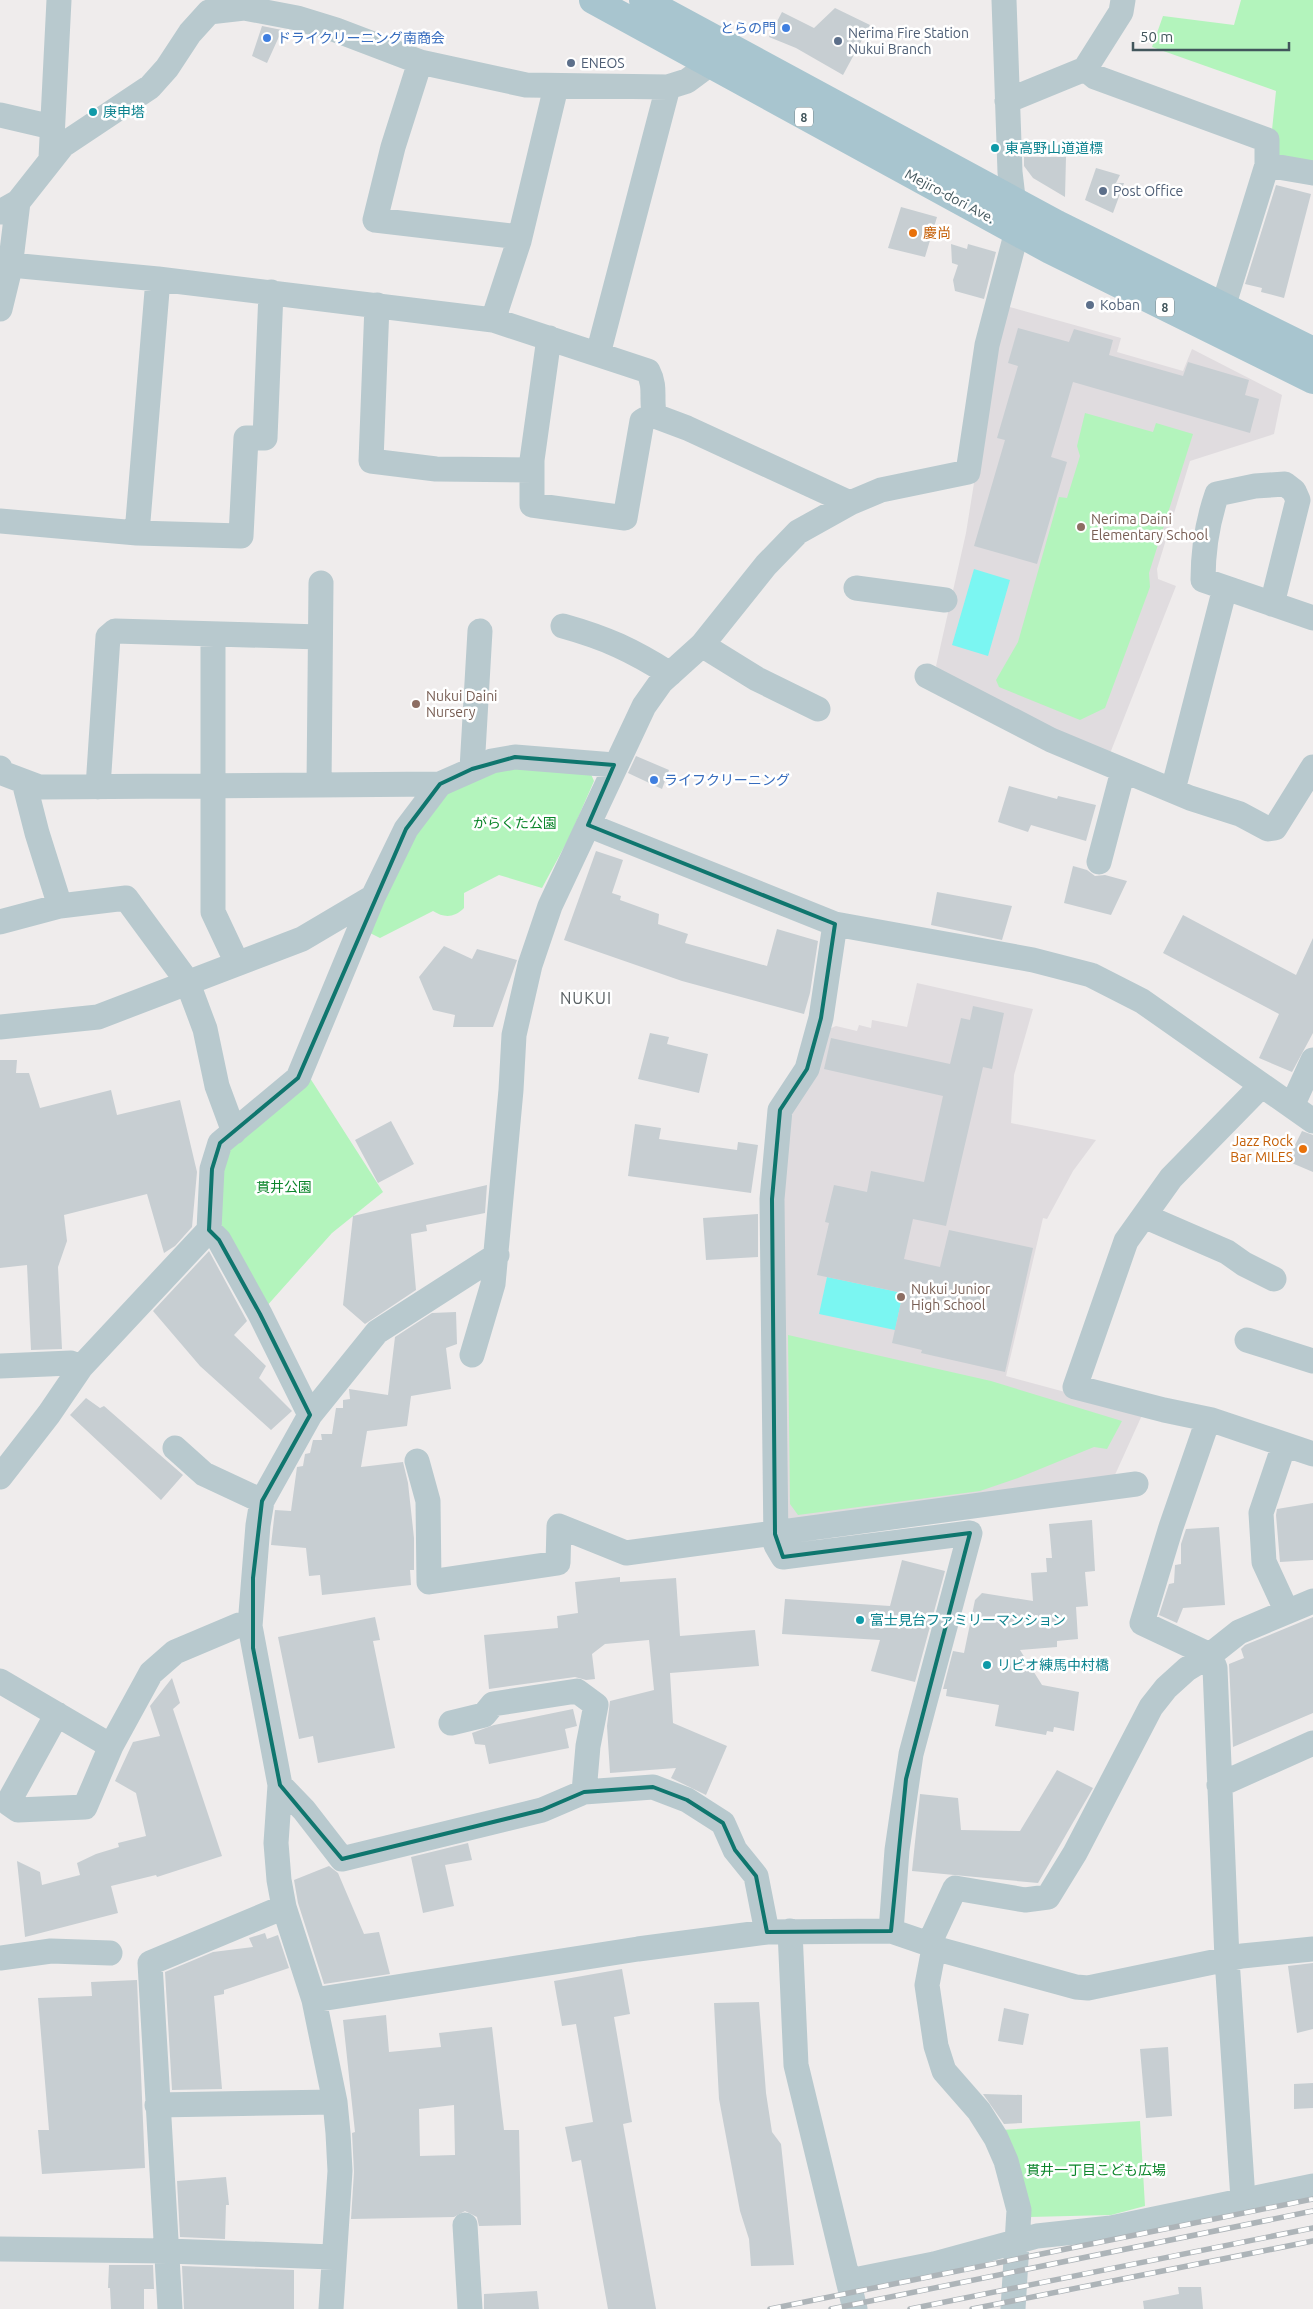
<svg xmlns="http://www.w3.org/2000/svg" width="1313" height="2309" font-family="Ubuntu,'Noto Sans JP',sans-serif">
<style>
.education{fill:#e0dcdf}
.green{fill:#b3f4bc}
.water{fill:#7bf6f2}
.building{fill:#c7ced2;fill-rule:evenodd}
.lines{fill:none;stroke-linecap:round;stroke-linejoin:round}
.street{stroke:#b8c9ce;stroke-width:25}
.primary{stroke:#a8c5cf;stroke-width:28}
.rail-casing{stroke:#adb4b8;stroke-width:5.5}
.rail{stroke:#fff;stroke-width:4;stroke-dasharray:11;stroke-linecap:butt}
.marked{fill:none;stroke:#0f766e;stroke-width:4;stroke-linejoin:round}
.shop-dot{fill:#3f7fe0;stroke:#fff;stroke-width:2}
.service-dot{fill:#5c6f8a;stroke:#fff;stroke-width:2}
.culture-dot{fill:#0f9aa8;stroke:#fff;stroke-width:2}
.food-dot{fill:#e8710a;stroke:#fff;stroke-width:2}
.education-dot{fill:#8d6e63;stroke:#fff;stroke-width:2}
.labels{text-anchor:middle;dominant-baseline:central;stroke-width:5;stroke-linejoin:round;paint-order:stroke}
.shield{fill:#fff;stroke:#7b898d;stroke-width:1}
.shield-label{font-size:12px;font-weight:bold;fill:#42565c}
.shop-label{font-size:14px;fill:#366cbe;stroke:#fff;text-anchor:start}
.service-label{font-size:14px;fill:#4e5e75;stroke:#fff;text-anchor:start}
.culture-label{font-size:14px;fill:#0d838f;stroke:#fff;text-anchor:start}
.street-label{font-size:14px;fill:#42565c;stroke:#fff}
.food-label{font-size:14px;fill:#c56008;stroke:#fff;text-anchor:start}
.education-label{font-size:14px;fill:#785e54;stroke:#fff;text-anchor:start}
.park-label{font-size:14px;fill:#0b852a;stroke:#fff}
.quarter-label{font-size:16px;letter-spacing:1px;fill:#585f62;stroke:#fff}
</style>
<rect width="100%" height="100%" fill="#efecec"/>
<path class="education" d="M 1006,306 L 1121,338 L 1117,352 L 1183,371 L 1192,349 L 1282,395 L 1274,434 L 1190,461 L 1157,569 L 1158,579 L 1176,586 L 1109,756 L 944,677 L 936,666 L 966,533 L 996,346 Z
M 917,983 L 1033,1009 L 1014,1075 L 1011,1123 L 1096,1140 L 1073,1171 L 1047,1219 L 1043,1218 L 1006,1376 L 1143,1413 L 1114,1477 L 787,1525 L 778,1213 L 789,1113 L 827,1030 L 836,1026 L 857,1031 L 859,1025 L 871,1028 L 872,1020 L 907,1027 Z"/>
<path class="green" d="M 1241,0 L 1313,0 L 1313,169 L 1274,162 L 1272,130 L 1276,91 L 1152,47 L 1163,16 L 1234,25 Z
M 1085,413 L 1153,432 L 1156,423 L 1193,434 L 1149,573 L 1150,587 L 1105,708 L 1080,720 L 999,687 L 996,680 L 1018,642 L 1059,497 L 1067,498 L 1080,456 L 1077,446 Z
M 518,766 L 590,772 L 594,781 L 570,836 L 542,888 L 499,875 L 464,893 L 464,908 C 454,918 444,918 433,911 L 380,938 L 370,933 L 409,844 L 446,794 L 478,776 Z
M 310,1078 L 383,1192 L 332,1233 L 265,1308 L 217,1217 L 218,1185 L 229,1146 Z
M 788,1335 L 991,1381 L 1122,1421 L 1107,1449 L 1094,1447 L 1018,1478 L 980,1491 L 798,1515 L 790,1504 Z
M 1140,2121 L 1145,2206 L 1111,2215 L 1029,2217 L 1001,2130 Z"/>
<path class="water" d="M 974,569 L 1010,580 L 988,656 L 952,645 Z
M 827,1277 L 903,1293 L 895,1330 L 819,1314 Z"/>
<path class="building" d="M 835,8 L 870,25 L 843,75 L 796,48 L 769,37 L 782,12 L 814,28 Z
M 262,26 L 282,30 L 267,63 L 252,56 Z
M 1024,157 L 1066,157 L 1065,197 L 1033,178 L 1024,166 Z
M 1096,168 L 1120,175 L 1116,183 L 1124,183 L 1113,213 L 1085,200 Z
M 1276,185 L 1311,194 L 1284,298 L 1261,292 L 1262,288 L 1245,284 Z
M 901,207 L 937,217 L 925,257 L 888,248 Z
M 951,244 L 967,249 L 968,244 L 996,252 L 984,299 L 955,291 L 953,280 L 958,265 L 952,263 Z
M 1018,328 L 1069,342 L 1074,329 L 1113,340 L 1109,355 L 1183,376 L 1188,362 L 1249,380 L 1245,395 L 1259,399 L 1250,433 L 1073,382 L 1051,457 L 1067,462 L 1037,564 L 974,546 L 1005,440 L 997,438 L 1018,366 L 1008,363 Z
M 636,756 L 669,770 L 662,789 L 628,773 Z
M 1009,786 L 1057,799 L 1058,796 L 1096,805 L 1086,841 L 1031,825 L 1028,832 L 998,822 Z
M 596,851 L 623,860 L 612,893 L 621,896 L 620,900 L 659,914 L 658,924 L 688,934 L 685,943 L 767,966 L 777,929 L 818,941 L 810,993 L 804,1014 L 682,981 L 564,940 Z
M 1073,866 L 1087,870 L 1095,876 L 1105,875 L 1127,881 L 1111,915 L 1064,903 Z
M 937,892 L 1012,906 L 1002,940 L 931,925 Z
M 1183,915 L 1296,975 L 1313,938 L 1313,1033 L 1292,1072 L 1259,1058 L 1279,1014 L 1163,953 Z
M 444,946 L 472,959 L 477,949 L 517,960 L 493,1027 L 453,1027 L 455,1015 L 433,1010 L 419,977 Z
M 973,1006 L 1004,1013 L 992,1069 L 983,1067 L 946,1226 L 913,1219 L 904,1259 L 940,1267 L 949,1230 L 1033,1248 L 1005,1372 L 921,1353 L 922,1350 L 892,1343 L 903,1293 L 817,1275 L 829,1223 L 825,1222 L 834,1185 L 867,1192 L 871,1171 L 924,1182 L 943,1096 L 824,1069 L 831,1038 L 950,1064 L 961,1018 L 970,1020 Z
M 650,1033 L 669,1037 L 667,1044 L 708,1054 L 699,1093 L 638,1079 Z
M 0,1060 L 17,1060 L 16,1073 L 29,1073 L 40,1108 L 111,1090 L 117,1115 L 180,1100 L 197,1172 L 192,1227 L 175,1246 L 164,1253 L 147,1194 L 64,1215 L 67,1241 L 58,1267 L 62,1349 L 31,1350 L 27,1265 L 0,1268 Z
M 391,1121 L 414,1164 L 378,1183 L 355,1140 Z
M 635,1124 L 661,1128 L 659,1139 L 737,1150 L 738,1142 L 758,1145 L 751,1193 L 628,1176 Z
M 1302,1131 L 1313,1135 L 1313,1172 L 1287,1161 Z
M 487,1185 L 485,1213 L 426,1225 L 427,1231 L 411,1234 L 416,1290 L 365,1324 L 343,1305 L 353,1216 Z
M 758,1214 L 758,1257 L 706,1260 L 703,1218 Z
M 209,1251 L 247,1321 L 234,1335 L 266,1366 L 259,1378 L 292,1411 L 271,1430 L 200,1366 L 153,1311 Z
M 456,1312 L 457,1344 L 446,1348 L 451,1389 L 411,1396 L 407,1426 L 367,1431 L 361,1467 L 403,1462 L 408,1483 L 414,1538 L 414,1570 L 410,1570 L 411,1585 L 322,1595 L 320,1575 L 309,1576 L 306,1548 L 271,1545 L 275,1510 L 291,1511 L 297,1467 L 303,1466 L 305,1454 L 310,1453 L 313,1440 L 322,1440 L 321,1434 L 332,1434 L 336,1408 L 343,1408 L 343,1400 L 350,1399 L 349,1389 L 388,1395 L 395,1337 L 432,1313 Z
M 86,1398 L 100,1408 L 104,1406 L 183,1475 L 161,1500 L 70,1415 Z
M 1313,1503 L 1313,1560 L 1280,1562 L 1276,1515 L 1277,1509 Z
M 1092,1520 L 1095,1571 L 1085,1572 L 1088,1606 L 1076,1607 L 1078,1639 L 1057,1641 L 1057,1647 L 1020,1650 L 1042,1685 L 1079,1692 L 1074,1731 L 1054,1727 L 1053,1732 L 1047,1731 L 1046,1735 L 995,1726 L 999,1705 L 946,1696 L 947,1689 L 943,1689 L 953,1651 L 964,1653 L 975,1600 L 982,1593 L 1033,1601 L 1031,1573 L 1047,1572 L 1046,1558 L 1052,1558 L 1049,1524 Z
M 1219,1527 L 1225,1605 L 1183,1608 L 1177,1623 L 1159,1615 L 1169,1584 L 1174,1583 L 1175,1565 L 1181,1564 L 1181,1544 L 1186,1529 Z
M 902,1560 L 945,1571 L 915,1682 L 871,1671 L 880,1640 L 782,1634 L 785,1599 L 890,1606 Z
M 620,1577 L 620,1582 L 676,1578 L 680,1636 L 755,1630 L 759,1666 L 670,1673 L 673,1723 L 727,1746 L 706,1795 L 671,1778 L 676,1768 L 610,1773 L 607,1726 L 610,1701 L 654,1690 L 649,1640 L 605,1644 L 592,1654 L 595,1679 L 586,1680 L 575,1677 L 489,1689 L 484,1635 L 558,1628 L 557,1616 L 578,1613 L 575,1582 Z
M 375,1617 L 380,1640 L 373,1641 L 395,1748 L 318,1763 L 313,1736 L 299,1739 L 278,1637 Z
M 1313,1617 L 1313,1713 L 1233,1747 L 1229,1664 L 1244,1658 L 1241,1649 L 1245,1645 Z
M 172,1678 L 180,1703 L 173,1709 L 222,1856 L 157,1877 L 156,1875 L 111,1886 L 118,1913 L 25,1937 L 17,1861 L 40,1872 L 42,1885 L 80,1875 L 77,1863 L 96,1854 L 119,1847 L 118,1843 L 146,1836 L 136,1793 L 115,1781 L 133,1742 L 160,1736 L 150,1706 Z
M 573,1709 L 577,1726 L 565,1729 L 569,1748 L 489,1764 L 485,1745 L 475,1744 L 472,1733 L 494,1725 Z
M 1057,1770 L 1093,1788 L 1038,1883 L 912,1871 L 920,1794 L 958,1798 L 961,1830 L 1020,1831 Z
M 468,1843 L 472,1860 L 445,1865 L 454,1906 L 423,1913 L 411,1857 Z
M 329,1866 L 338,1873 L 364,1934 L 379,1932 L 390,1974 L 324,1984 L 298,1903 L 294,1880 Z
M 265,1933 L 267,1939 L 278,1935 L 289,1968 L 224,1990 L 224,1994 L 214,1996 L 222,2089 L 172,2090 L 165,1972 L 213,1952 L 253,1947 L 249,1938 Z
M 1313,1963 L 1313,2029 L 1297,2033 L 1288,1966 Z
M 622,1969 L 630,2014 L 614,2017 L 632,2122 L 623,2124 L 656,2309 L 608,2309 L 581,2160 L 572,2162 L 565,2127 L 593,2122 L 576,2024 L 562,2026 L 554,1981 Z
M 137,1980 L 145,2168 L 42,2174 L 38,2130 L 49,2130 L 38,1998 L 92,1996 L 91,1982 Z
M 759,2002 L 766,2093 L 772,2132 L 781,2144 L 794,2265 L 751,2266 L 749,2239 L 740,2211 L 719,2099 L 714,2003 Z
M 1004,2008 L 1029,2014 L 1023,2045 L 998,2041 Z
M 386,2015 L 389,2052 L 441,2047 L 439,2033 L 492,2027 L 504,2130 L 519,2130 L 521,2225 L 479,2226 L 477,2217 L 465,2211 L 454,2217 L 351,2219 L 354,2172 L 352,2133 L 355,2132 L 343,2020 ZM 454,2105 L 455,2155 L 420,2156 L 419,2109 Z
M 1168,2047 L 1172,2116 L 1146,2118 L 1140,2049 Z
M 1313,2083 L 1313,2108 L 1294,2109 L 1294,2084 Z
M 983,2094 L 1022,2095 L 1022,2123 L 1004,2124 Z
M 226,2177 L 229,2205 L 226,2205 L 225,2239 L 180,2237 L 177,2181 Z
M 109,2265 L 153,2265 L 154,2289 L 144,2289 L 144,2309 L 111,2309 L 110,2288 L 108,2288 Z
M 182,2266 L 294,2270 L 294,2309 L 184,2309 Z
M 1178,2287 L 1201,2287 L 1203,2309 L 1144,2309 L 1143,2301 L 1179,2294 Z
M 537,2291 L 539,2309 L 484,2309 L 484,2294 Z"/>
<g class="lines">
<path class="street" d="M 420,62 L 393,147 L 375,220 L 520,237
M 1085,69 L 1095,77 L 1267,140 L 1267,165 L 1223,307
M 1007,101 L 1085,69 L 1121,12 L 1123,0
M 0,115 L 52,127
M 51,158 L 59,0
M 1267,165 L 1313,173
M 0,212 L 18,202 L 63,145 L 150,87 L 167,68 L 190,33 L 209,12 L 244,8 L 297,18 L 336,30 L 420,62 L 526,85 L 668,87 L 687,81 L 710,64
M 11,265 L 158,279 L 493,320 L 648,371 C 657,388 650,401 655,416 L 687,428 L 850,503
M 377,305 L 371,461 L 436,469 L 532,470
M 0,309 L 10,268 L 18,202
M 493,320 L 519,241 L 556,87
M 549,338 L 532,460 L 532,505 L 625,518 L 642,421 L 654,414
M 598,354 L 668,87
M 0,521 L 137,533 L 241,536 L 246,438 L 265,438 L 271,292
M 137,533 L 158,279
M 856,588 L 945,600
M 1272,604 L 1298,500 L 1294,491 L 1285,484 L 1255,486 L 1217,494 C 1207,523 1203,550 1203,580 L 1313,618
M 563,626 C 606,638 632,650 670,674
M 213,634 L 213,912 L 237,963
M 702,645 L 757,679 L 818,709
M 927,676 L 1051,740 L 1190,798 L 1240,814 L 1268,829 L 1275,828 L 1313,767
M 0,768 L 2,773 L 39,787 L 440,784
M 472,769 L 480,631
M 24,782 L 37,833 L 60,906
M 319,785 L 321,583
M 98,787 L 108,637 L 115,631 L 320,637
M 1173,790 L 1225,588
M 588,825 L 835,924 L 1033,960 L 1091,975 L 1142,1001 L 1313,1121
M 1099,862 L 1123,771
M 0,922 L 60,906 L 126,898 L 187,981 L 205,1029 L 217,1086 L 234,1132
M 835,924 L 821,1018 L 807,1069 L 780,1110 L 772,1199 L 776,1545 L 783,1557 L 970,1533 L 911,1754 L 897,1850 L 891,1931
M 0,1027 L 98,1017 L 302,939 L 373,897
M 1261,1086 L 1171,1178 L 1126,1241 L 1075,1387 L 1164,1410 L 1212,1420 L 1313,1454
M 1292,1106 L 1313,1060
M 1144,1216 L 1227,1252 L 1244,1264 L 1274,1279
M 1247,1340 L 1313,1361
M 472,1355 L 493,1284 L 511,1090 L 514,1035 L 530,965 L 550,906 L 644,706 L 661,682 L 702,645 L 766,565 L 798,532 L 850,503 L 881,490 L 968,472 L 987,345 L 1017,231 L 1010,172 L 1004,0
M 0,1366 L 71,1363 L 81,1367
M 310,1415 L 260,1314 L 219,1240 L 209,1230 L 212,1169 L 220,1143 L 298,1078 L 373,897 L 406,829 L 440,784 L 492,761 L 515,757 L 614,765
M 1208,1420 L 1171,1527 L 1142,1623 L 1210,1655 L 1215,1668 L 1227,1959 L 1243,2199
M 1284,1445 L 1261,1513 L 1264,1562 L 1287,1612
M 175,1448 L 204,1474 L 262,1501
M 417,1461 L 428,1501 L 429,1582 L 558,1563 L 559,1526 L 626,1553 L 1136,1484
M 0,1477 L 49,1414 L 81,1367 L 209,1230
M 0,1681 L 111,1746 L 151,1673 L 175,1652 L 239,1625 L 250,1626
M 57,1714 L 8,1803 L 18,1810 L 85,1807 L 111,1746
M 451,1723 L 484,1715 L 493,1704 L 577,1691 L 596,1705 L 588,1746 L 584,1792
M 280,1785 L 304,1810 L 342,1859 L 542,1810 L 584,1792 L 653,1787 L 687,1800 L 723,1823 L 735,1850 L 756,1876 L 767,1932
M 1219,1785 L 1313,1743
M 790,1931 L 796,2065 L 855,2309
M 929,1944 L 955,1888 L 1025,1900 L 1048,1897 L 1075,1853 L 1151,1707 L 1166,1688 L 1187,1669 L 1210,1655 L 1239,1632 L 1313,1601
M 934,1948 L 927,1985 L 936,2046 L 944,2071 L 979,2111 L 996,2138 L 1006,2161 L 1019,2210 L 1013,2309
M 0,1958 L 51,1951 L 110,1953
M 314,2000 L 638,1949 L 767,1932 L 891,1931 L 929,1944 L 934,1948 L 1076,1987 L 1088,1988 L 1242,1956 L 1313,1949
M 157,2105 L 335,2102
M 465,2225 L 470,2309
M 0,2249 L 168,2251 L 333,2257
M 849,2281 L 934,2264 L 1037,2236 L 1111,2228 L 1313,2186
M 170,2309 L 150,1963 L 284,1907
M 331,2309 L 340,2171 L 338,2133 L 335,2102 L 314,2000 L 284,1907 L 279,1880 L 276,1843 L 280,1785 L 250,1626 L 258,1525 L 262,1501 L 310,1415 L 377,1332 L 497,1255"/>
<path class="primary" d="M 593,0 L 1050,250 L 1313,380
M 643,0 L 1057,224 L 1313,351"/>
<defs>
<path id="rail" d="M 770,2309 L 1313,2199
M 831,2309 L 1313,2211
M 910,2309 L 1313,2228
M 972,2309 L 1313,2241"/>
</defs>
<use href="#rail" class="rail-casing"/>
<use href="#rail" class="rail"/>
</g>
<path class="marked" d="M 515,757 L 614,765 L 588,825 L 835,924 L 821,1018 L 807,1069 L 780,1110 L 772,1199 L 775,1534 L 783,1557 L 970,1533 L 906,1779 L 891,1931 L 767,1932 L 756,1876 L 735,1850 L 723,1823 L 687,1800 L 653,1787 L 584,1792 L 542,1810 L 342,1859 L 280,1785 L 253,1648 L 253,1578 L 262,1501 L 310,1415 L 260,1314 L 219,1240 L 209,1230 L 212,1169 L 220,1143 L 298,1078 L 406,829 L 440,784 L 472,769 Z"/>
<g class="shop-dot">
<circle cx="786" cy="28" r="5"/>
<circle cx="267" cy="38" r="5"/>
<circle cx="654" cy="780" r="5"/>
</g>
<g class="service-dot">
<circle cx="838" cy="41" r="5"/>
<circle cx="571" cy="63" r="5"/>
<circle cx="1103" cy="191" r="5"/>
<circle cx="1090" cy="305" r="5"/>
</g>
<g class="culture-dot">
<circle cx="93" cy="112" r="5"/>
<circle cx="995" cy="148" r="5"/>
<circle cx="860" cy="1620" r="5"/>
<circle cx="987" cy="1665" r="5"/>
</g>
<g class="food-dot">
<circle cx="913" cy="233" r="5"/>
<circle cx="1303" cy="1149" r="5"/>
</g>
<g class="education-dot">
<circle cx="1081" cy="527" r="5"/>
<circle cx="416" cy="704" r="5"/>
<circle cx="901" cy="1297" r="5"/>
</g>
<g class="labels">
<g class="shield">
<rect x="795" y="107.5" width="18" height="19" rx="4"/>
<rect x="1156" y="297.5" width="18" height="19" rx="4"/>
</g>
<g class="shield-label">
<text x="804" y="117">8</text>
<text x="1165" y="307">8</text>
</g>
<g class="shop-label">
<text x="776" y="28" text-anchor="end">とらの門</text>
<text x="277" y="38">ドライクリーニング南商会</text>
<text x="664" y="780">ライフクリーニング</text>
</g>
<g class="service-label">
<text x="848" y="33">Nerima Fire Station<tspan x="848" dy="16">Nukui Branch</tspan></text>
<text x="581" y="63">ENEOS</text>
<text x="1113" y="191">Post Office</text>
<text x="1100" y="305">Koban</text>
</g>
<g class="culture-label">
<text x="103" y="112">庚申塔</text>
<text x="1005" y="148">東高野山道道標</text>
<text x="870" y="1620">富士見台ファミリーマンション</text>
<text x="997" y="1665">リビオ練馬中村橋</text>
</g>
<g class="street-label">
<text transform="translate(950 196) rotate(28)">Mejiro-dori Ave.</text>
</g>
<g class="food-label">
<text x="923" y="233">慶尚</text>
<text x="1293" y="1141" text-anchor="end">Jazz Rock<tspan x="1293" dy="16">Bar MILES</tspan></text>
</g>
<g class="education-label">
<text x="1091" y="519">Nerima Daini<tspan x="1091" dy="16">Elementary School</tspan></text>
<text x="426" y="696">Nukui Daini<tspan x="426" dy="16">Nursery</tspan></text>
<text x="911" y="1289">Nukui Junior<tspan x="911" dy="16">High School</tspan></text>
</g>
<g class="park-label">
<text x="515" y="823">がらくた公園</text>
<text x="284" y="1187">貫井公園</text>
<text x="1096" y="2170">貫井一丁目こども広場</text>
</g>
<g class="quarter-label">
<text x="586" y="998">NUKUI</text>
</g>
</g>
<path d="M1133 42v8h156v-8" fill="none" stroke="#42565c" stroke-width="2.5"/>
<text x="1140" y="42" font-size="15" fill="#42565c" stroke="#ffffff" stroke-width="4" paint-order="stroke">50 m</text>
</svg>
